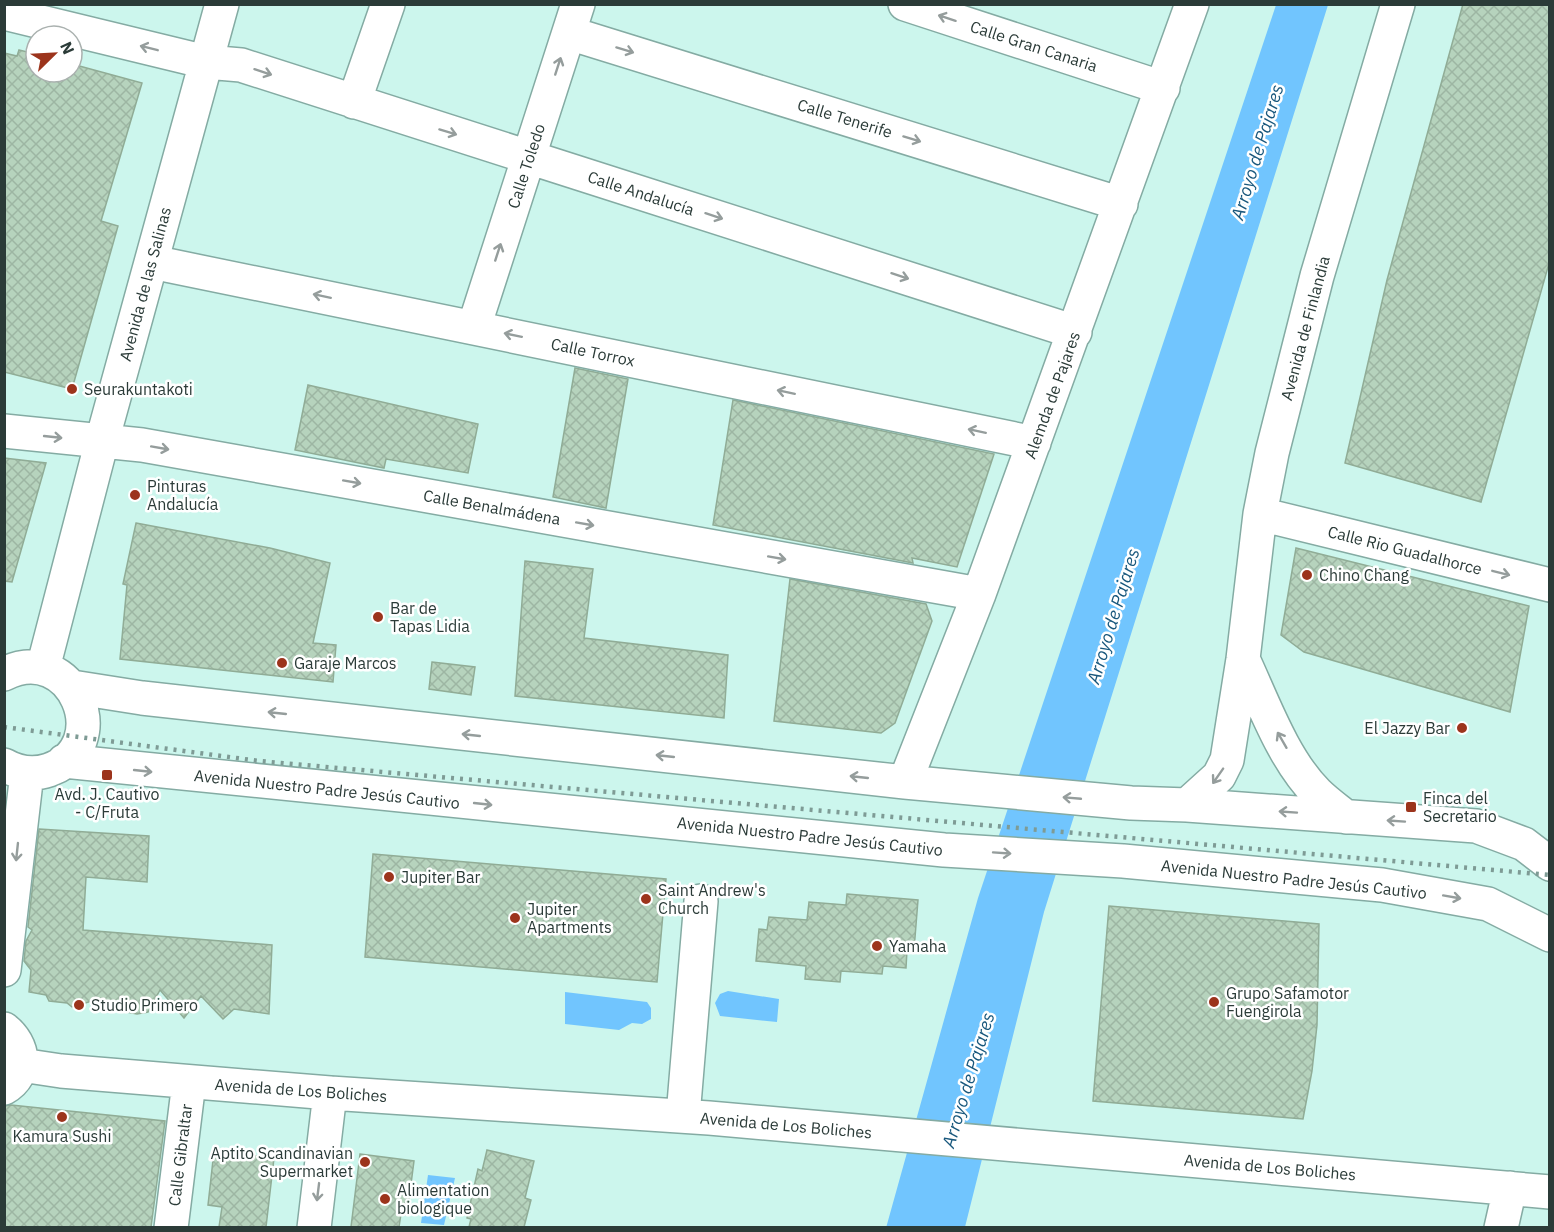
<svg xmlns="http://www.w3.org/2000/svg" width="1554" height="1232" font-family="'IBM Plex Sans',sans-serif">
<style>
.water{fill:#71c5fe}
.building{fill:url(#building-cross-hatch);stroke:#90ac96;stroke-width:1.5}
.lines{fill:none;stroke-linecap:round;stroke-linejoin:round}
.minor-casing{stroke:#84aba3;stroke-width:36}
.minor{stroke:#fff;stroke-width:33}
.rail{stroke:#7e9b95;stroke-width:4.5;stroke-dasharray:3 6;stroke-linecap:butt}
.oneway{stroke:#959d9c}
.poi-dot{fill:#9c341c;stroke:#fff;stroke-width:2}
.labels{text-anchor:middle;dominant-baseline:central;stroke-width:5;stroke-linejoin:round;paint-order:stroke}
.street-label{font-size:16px;fill:#2b3b38;stroke:#fff}
.poi-label{font-size:16px;fill:#2b3b38;stroke:#fff;text-anchor:start}
.water-label{font-size:18px;font-style:italic;fill:#19587d;stroke:#fff}
</style>
<defs>
<pattern id="building-cross-hatch" width="8" height="8" patternUnits="userSpaceOnUse" patternTransform="scale(1.5)"><rect width="8" height="8" fill="#b6d3bd"/><path d="M0 0l8 8M0 8l8-8" fill="none" stroke="#9db6a3"/></pattern>
</defs>
<rect width="100%" height="100%" fill="#ccf6ed"/>
<path class="water" d="M 1276,5 L 1328,5 L 1044,912 L 965,1227 L 886,1228 L 978,898 Z
M 728,991 L 779,999 L 777,1022 L 720,1016 L 715,1003 L 720,994 Z
M 565,992 L 647,1002 L 651,1008 L 651,1019 L 642,1024 L 632,1023 L 619,1030 L 565,1024 Z
M 428,1175 L 455,1178 L 444,1225 L 421,1223 Z"/>
<path class="building" d="M 1463,4 L 1550,4 L 1550,260 L 1481,502 L 1345,463 L 1387,280 Z
M 19,50 L 36,54 L 36,72 L 72,72 L 72,64 L 142,83 L 101,221 L 118,226 L 72,389 L 4,372 L 4,53 L 17,56 Z
M 575,368 L 628,379 L 606,508 L 553,497 Z
M 308,385 L 478,424 L 468,473 L 386,459 L 384,468 L 295,450 Z
M 733,400 L 994,454 L 957,567 L 912,558 L 913,563 L 713,525 Z
M 4,458 L 46,463 L 12,582 L 4,581 Z
M 136,523 L 270,548 L 330,563 L 313,643 L 336,645 L 333,682 L 120,659 L 127,585 L 123,584 Z
M 1296,548 L 1529,606 L 1510,712 L 1304,652 L 1281,635 Z
M 525,561 L 593,569 L 584,638 L 728,655 L 724,718 L 515,696 Z
M 790,579 L 926,604 L 932,621 L 895,723 L 881,733 L 774,721 Z
M 432,662 L 475,667 L 471,695 L 429,689 Z
M 39,829 L 149,836 L 147,882 L 86,877 L 83,930 L 272,945 L 269,1014 L 234,1009 L 223,1019 L 201,996 L 184,1018 L 160,990 L 148,1012 L 137,1014 L 106,1008 L 102,998 L 72,1007 L 67,1003 L 49,1001 L 46,995 L 29,992 L 31,970 L 24,961 L 26,941 L 32,930 L 28,927 Z
M 373,854 L 666,879 L 657,982 L 365,957 Z
M 847,894 L 918,900 L 914,950 L 907,950 L 906,968 L 883,966 L 882,974 L 841,971 L 840,982 L 805,979 L 806,966 L 756,961 L 759,929 L 767,930 L 769,917 L 807,920 L 809,902 L 846,905 Z
M 1109,906 L 1319,924 L 1317,1025 L 1312,1071 L 1303,1119 L 1093,1101 Z
M 11,1105 L 165,1121 L 151,1227 L 4,1227 L 4,1106 Z
M 487,1150 L 534,1161 L 525,1198 L 531,1200 L 524,1227 L 469,1227 L 471,1219 L 467,1218 L 478,1169 L 482,1171 Z
M 214,1151 L 274,1158 L 266,1227 L 219,1227 L 222,1207 L 208,1205 Z
M 360,1154 L 414,1161 L 407,1215 L 401,1214 L 399,1227 L 351,1227 Z"/>
<g class="lines">
<defs>
<path id="minor" d="M 905,4 L 1163,88
M 4,13 L 206,62 L 241,65 L 1075,332
M 569,33 L 1121,204
M 354,102 L 388,4
M 152,262 L 1034,443
M 474,327 L 578,4
M 4,431 L 142,445 L 979,594
M 1260,514 L 1550,585
M 1243,659 C 1263,702 1283,759 1317,793 C 1326,802 1336,809 1346,817
M 43,668 L 102,441 L 222,4
M 4,674 C 73,639 117,746 49,770 C 34,775 18,773 4,765
M 72,687 L 142,698 L 905,782 L 1131,803 L 1187,805 L 1476,826 L 1524,844 L 1550,864
M 64,761 L 944,850 L 1123,861 L 1382,885 L 1488,904 L 1550,935
M 905,782 L 979,594 L 1192,4
M 1187,805 L 1219,776 L 1227,760 L 1243,659 L 1260,514 L 1272,453 L 1317,276 L 1398,4
M 4,970 L 27,773
M 4,1029 C 24,1044 29,1074 4,1088
M 21,1065 L 61,1071 L 330,1093 L 709,1118 L 1550,1192
M 683,1116 L 701,901
M 171,1228 L 189,1082
M 314,1228 L 330,1093
M 1501,1228 L 1510,1188"/>
</defs>
<use href="#minor" class="minor-casing"/>
<use href="#minor" class="minor"/>
<path class="rail" d="M 4,727 L 259,761 L 1550,875"/>
</g>
<defs><path id="oneway-shaft" d="M-6 0H5M1.5-3L5.5 0L1.5 3" fill="none" stroke-width="1.6" stroke-linecap="round" stroke-linejoin="round" transform="scale(1.5)"/></defs>
<g class="oneway">
<use href="#oneway-shaft" transform="translate(947 18) rotate(-162)"/>
<use href="#oneway-shaft" transform="translate(149 48) rotate(-166)"/>
<use href="#oneway-shaft" transform="translate(625 50) rotate(17)"/>
<use href="#oneway-shaft" transform="translate(558 66) rotate(-72)"/>
<use href="#oneway-shaft" transform="translate(263 72) rotate(18)"/>
<use href="#oneway-shaft" transform="translate(448 132) rotate(17)"/>
<use href="#oneway-shaft" transform="translate(912 139) rotate(17)"/>
<use href="#oneway-shaft" transform="translate(714 216) rotate(18)"/>
<use href="#oneway-shaft" transform="translate(498 252) rotate(-72)"/>
<use href="#oneway-shaft" transform="translate(900 276) rotate(18)"/>
<use href="#oneway-shaft" transform="translate(322 296) rotate(-168)"/>
<use href="#oneway-shaft" transform="translate(513 335) rotate(-168)"/>
<use href="#oneway-shaft" transform="translate(786 392) rotate(-168)"/>
<use href="#oneway-shaft" transform="translate(977 431) rotate(-168)"/>
<use href="#oneway-shaft" transform="translate(53 437) rotate(6)"/>
<use href="#oneway-shaft" transform="translate(160 448) rotate(10)"/>
<use href="#oneway-shaft" transform="translate(352 482) rotate(10)"/>
<use href="#oneway-shaft" transform="translate(585 524) rotate(10)"/>
<use href="#oneway-shaft" transform="translate(777 558) rotate(10)"/>
<use href="#oneway-shaft" transform="translate(1501 573) rotate(14)"/>
<use href="#oneway-shaft" transform="translate(277 713) rotate(-174)"/>
<use href="#oneway-shaft" transform="translate(471 735) rotate(-174)"/>
<use href="#oneway-shaft" transform="translate(1282 740) rotate(-120)"/>
<use href="#oneway-shaft" transform="translate(665 756) rotate(-174)"/>
<use href="#oneway-shaft" transform="translate(143 771) rotate(6)"/>
<use href="#oneway-shaft" transform="translate(1218 776) rotate(125)"/>
<use href="#oneway-shaft" transform="translate(859 777) rotate(-174)"/>
<use href="#oneway-shaft" transform="translate(1072 798) rotate(-175)"/>
<use href="#oneway-shaft" transform="translate(483 804) rotate(6)"/>
<use href="#oneway-shaft" transform="translate(1288 812) rotate(-176)"/>
<use href="#oneway-shaft" transform="translate(1396 821) rotate(-176)"/>
<use href="#oneway-shaft" transform="translate(17 852) rotate(96)"/>
<use href="#oneway-shaft" transform="translate(1002 853) rotate(4)"/>
<use href="#oneway-shaft" transform="translate(1452 897) rotate(10)"/>
<use href="#oneway-shaft" transform="translate(318 1192) rotate(97)"/>
</g>
<g class="poi-dot">
<circle cx="72" cy="389" r="6"/>
<circle cx="135" cy="495" r="6"/>
<circle cx="1307" cy="575" r="6"/>
<circle cx="378" cy="617" r="6"/>
<circle cx="282" cy="663" r="6"/>
<circle cx="1462" cy="728" r="6"/>
<rect x="101" y="769" width="12" height="12" rx="3"/>
<rect x="1405" y="801" width="12" height="12" rx="3"/>
<circle cx="389" cy="877" r="6"/>
<circle cx="646" cy="899" r="6"/>
<circle cx="515" cy="918" r="6"/>
<circle cx="877" cy="946" r="6"/>
<circle cx="1214" cy="1002" r="6"/>
<circle cx="79" cy="1005" r="6"/>
<circle cx="62" cy="1117" r="6"/>
<circle cx="365" cy="1162" r="6"/>
<circle cx="385" cy="1199" r="6"/>
</g>
<g class="labels">
<g class="street-label">
<text transform="translate(1034 46) rotate(18)">Calle Gran Canaria</text>
<text transform="translate(845 118) rotate(17)">Calle Tenerife</text>
<text transform="translate(526 166) rotate(-72)">Calle Toledo</text>
<text transform="translate(641 193) rotate(18)">Calle Andalucía</text>
<text transform="translate(145 284) rotate(-75)">Avenida de las Salinas</text>
<text transform="translate(1305 328) rotate(-75)">Avenida de Finlandia</text>
<text transform="translate(593 352) rotate(12)">Calle Torrox</text>
<text transform="translate(1052 395) rotate(-70)">Alemda de Pajares</text>
<text transform="translate(492 507) rotate(10)">Calle Benalmádena</text>
<text transform="translate(1405 550) rotate(14)">Calle Rio Guadalhorce</text>
<text transform="translate(327 789) rotate(6)">Avenida Nuestro Padre Jesús Cautivo</text>
<text transform="translate(810 836) rotate(6)">Avenida Nuestro Padre Jesús Cautivo</text>
<text transform="translate(1294 879) rotate(6)">Avenida Nuestro Padre Jesús Cautivo</text>
<text transform="translate(301 1090) rotate(4)">Avenida de Los Boliches</text>
<text transform="translate(786 1125) rotate(5)">Avenida de Los Boliches</text>
<text transform="translate(180 1155) rotate(-83)">Calle Gibraltar</text>
<text transform="translate(1270 1167) rotate(5)">Avenida de Los Boliches</text>
</g>
<g class="poi-label">
<text x="84" y="389">Seurakuntakoti</text>
<text x="147" y="486">Pinturas<tspan x="147" dy="18">Andalucía</tspan></text>
<text x="1319" y="575">Chino Chang</text>
<text x="390" y="608">Bar de<tspan x="390" dy="18">Tapas Lidia</tspan></text>
<text x="294" y="663">Garaje Marcos</text>
<text x="1450" y="728" text-anchor="end">El Jazzy Bar</text>
<text x="107" y="794" text-anchor="middle">Avd. J. Cautivo<tspan x="107" dy="18">- C/Fruta</tspan></text>
<text x="1423" y="798">Finca del<tspan x="1423" dy="18">Secretario</tspan></text>
<text x="401" y="877">Jupiter Bar</text>
<text x="658" y="890">Saint Andrew's<tspan x="658" dy="18">Church</tspan></text>
<text x="527" y="909">Jupiter<tspan x="527" dy="18">Apartments</tspan></text>
<text x="889" y="946">Yamaha</text>
<text x="1226" y="993">Grupo Safamotor<tspan x="1226" dy="18">Fuengirola</tspan></text>
<text x="91" y="1005">Studio Primero</text>
<text x="62" y="1136" text-anchor="middle">Kamura Sushi</text>
<text x="353" y="1153" text-anchor="end">Aptito Scandinavian<tspan x="353" dy="18">Supermarket</tspan></text>
<text x="397" y="1190">Alimentation<tspan x="397" dy="18">biologique</tspan></text>
</g>
<g class="water-label">
<text transform="translate(1257 152) rotate(-73)">Arroyo de Pajares</text>
<text transform="translate(1113 616) rotate(-73)">Arroyo de Pajares</text>
<text transform="translate(968 1080) rotate(-73)">Arroyo de Pajares</text>
</g>
</g>
<rect width="1554" height="1232" fill="none" stroke="#2b3b38" stroke-width="12"/>
<g transform="translate(54 54) rotate(66)"><circle r="28" fill="#ffffff" stroke="#aab1af" stroke-width="1.5"/>
<path d="M0-4.5L10 22L0 15L-10 22Z" fill="#9c341c"/>
<text y="-9" font-size="16" font-weight="bold" text-anchor="middle" fill="#2b3b38">N</text>
</g>
</svg>
